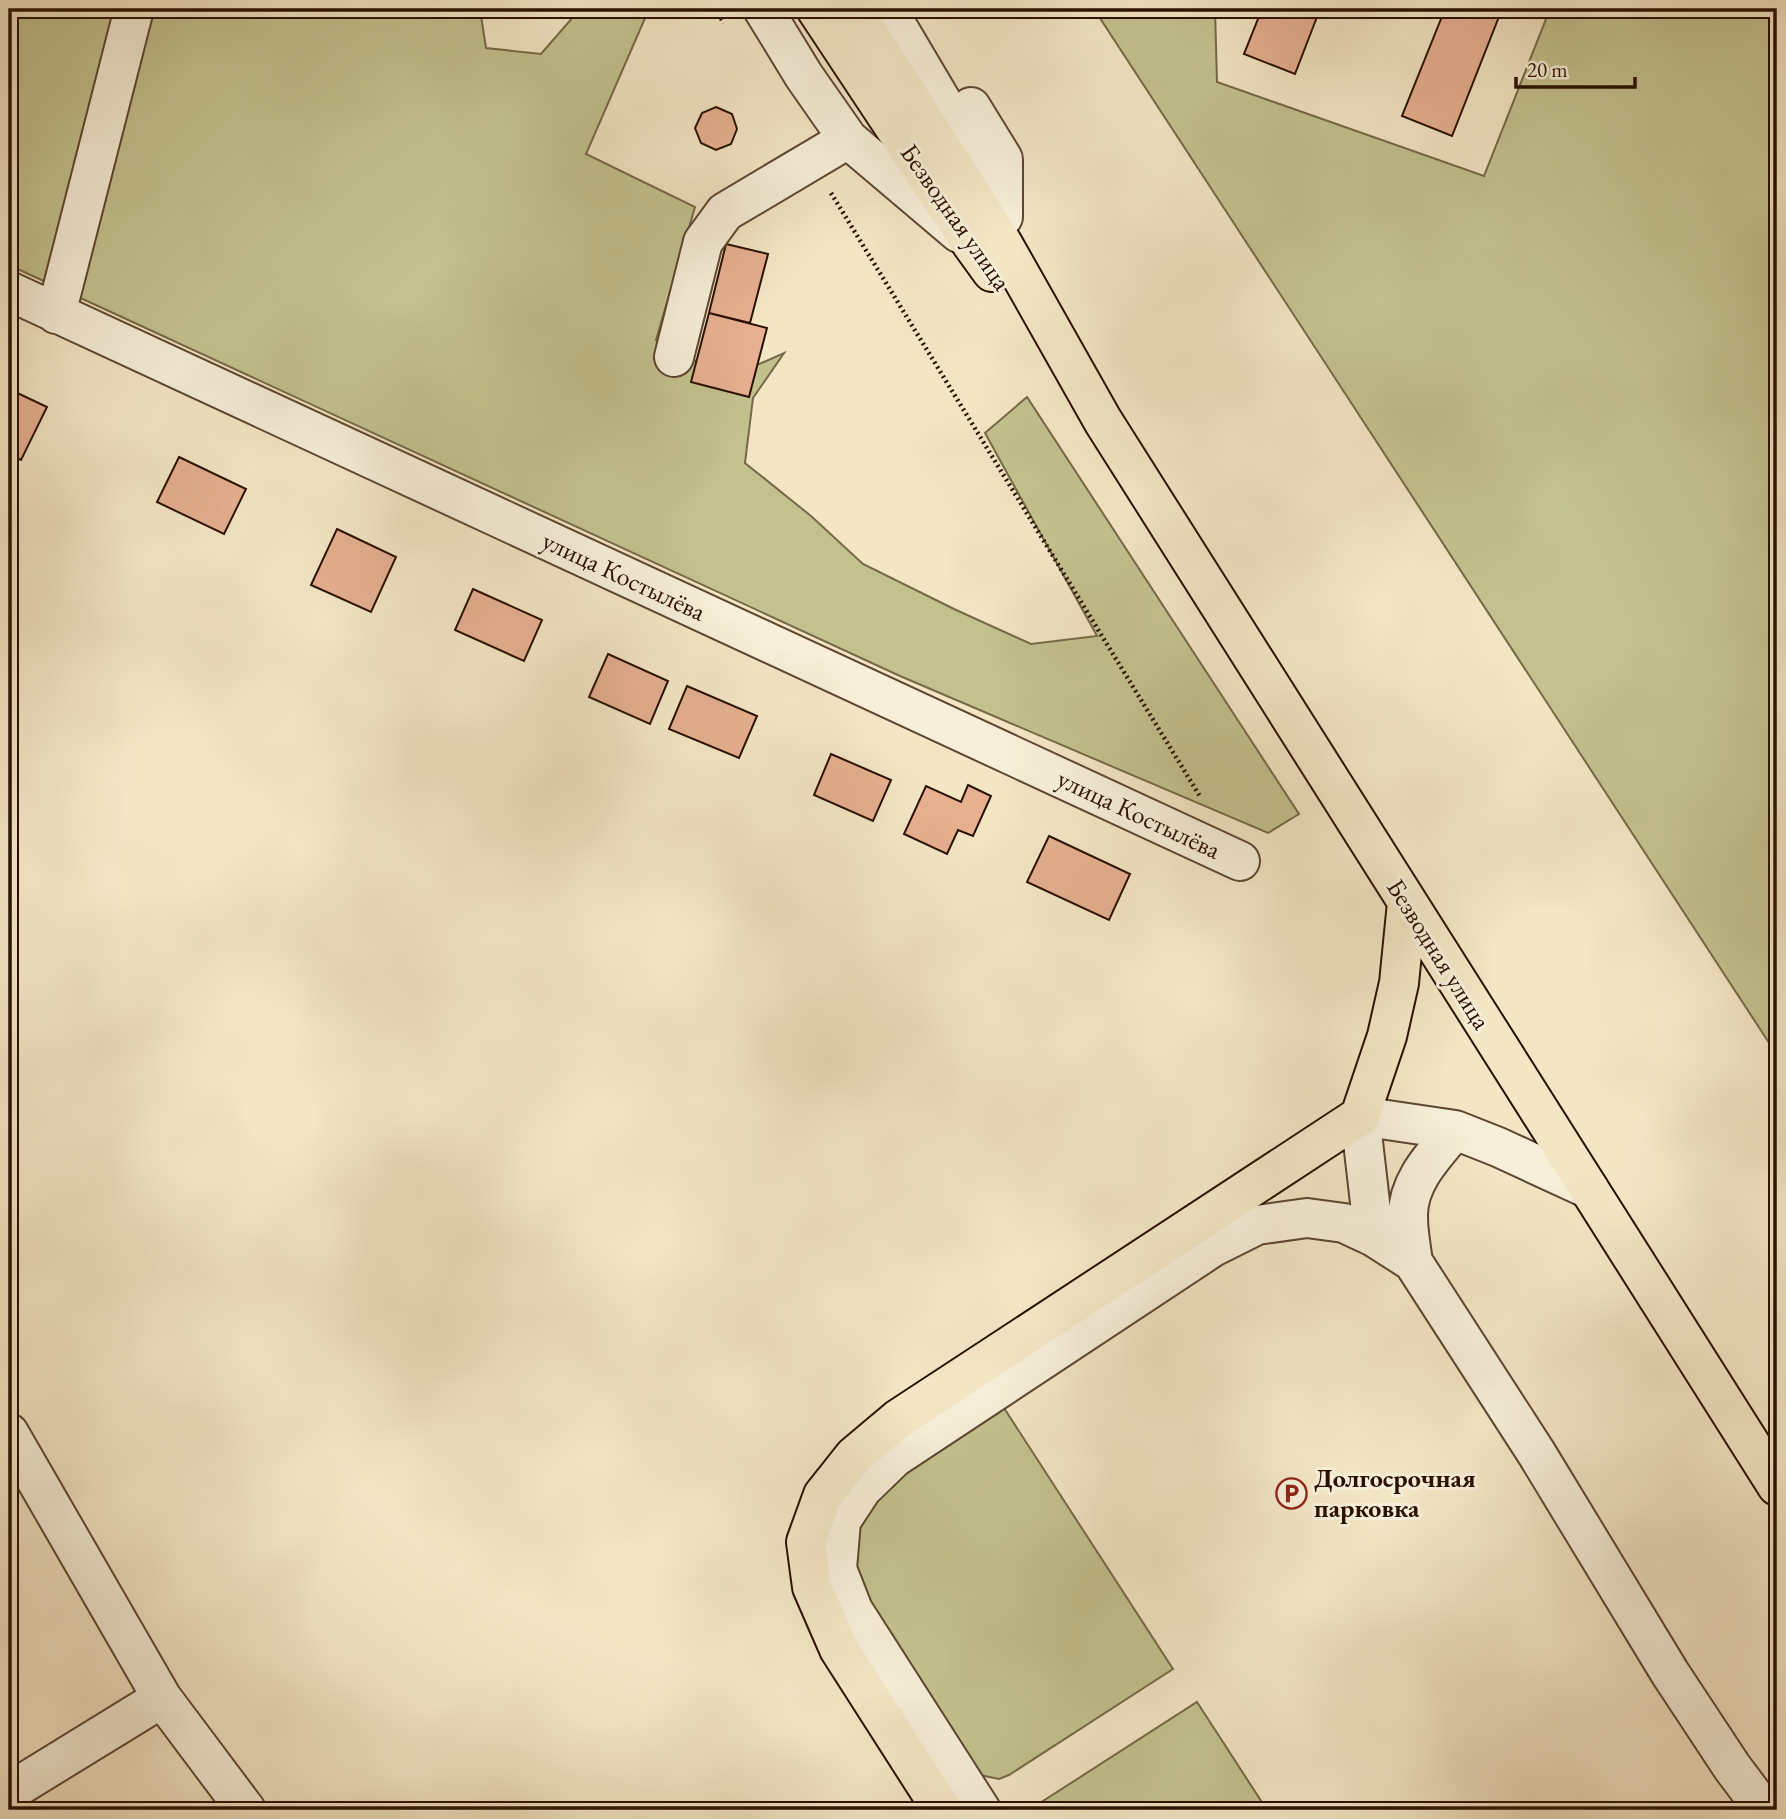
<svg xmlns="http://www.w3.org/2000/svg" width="1786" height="1819" font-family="'EB Garamond',serif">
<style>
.green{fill:#c3c28f;stroke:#766948;stroke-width:2}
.building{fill:#e6b091;stroke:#2a1000;stroke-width:2}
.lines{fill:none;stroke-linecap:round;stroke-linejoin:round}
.minor-casing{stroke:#5c4631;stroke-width:42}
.major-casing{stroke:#2a1000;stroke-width:42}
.path{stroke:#2a1000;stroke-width:4.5;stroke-dasharray:2 3.5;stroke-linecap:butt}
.minor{stroke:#f7efd9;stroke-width:38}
.major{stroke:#f3e6c5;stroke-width:38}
.labels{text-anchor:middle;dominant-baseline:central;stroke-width:6;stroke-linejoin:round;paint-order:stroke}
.street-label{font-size:26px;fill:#2a1000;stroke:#f7efd9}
.poi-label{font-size:26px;font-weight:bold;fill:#2a1000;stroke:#f7efd9;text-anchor:start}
</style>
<rect width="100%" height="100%" fill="#f3e6c5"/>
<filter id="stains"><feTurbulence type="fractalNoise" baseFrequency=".00286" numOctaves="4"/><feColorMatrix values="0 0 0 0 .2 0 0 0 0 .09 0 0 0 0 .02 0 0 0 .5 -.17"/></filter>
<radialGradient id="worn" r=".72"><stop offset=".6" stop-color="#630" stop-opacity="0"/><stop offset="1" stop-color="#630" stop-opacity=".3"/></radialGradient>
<path class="green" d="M 9,9 L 480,9 L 486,48 L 541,54 L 580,9 L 649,9 L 586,154 L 695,207 L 656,340 L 728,378 L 784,353 L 753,398 L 745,463 L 811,516 L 863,564 L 954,609 L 1031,644 L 1097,636 L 985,433 L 1027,397 L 1299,814 L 1268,833 L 900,676 L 9,265 Z
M 1094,9 L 1215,9 L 1217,82 L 1484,176 L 1550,9 L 1777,9 L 1777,1055 Z
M 1004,1408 L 1173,1669 L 1009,1775 L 999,1779 L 980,1775 L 858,1593 L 852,1526 L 890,1482 Z
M 1197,1702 L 1267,1810 L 1029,1810 Z"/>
<path class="building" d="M 1262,9 L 1320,9 L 1295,74 L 1244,54 Z
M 1445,9 L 1502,9 L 1452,136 L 1402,116 Z
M 716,107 L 732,114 L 737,129 L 731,144 L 716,150 L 701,143 L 695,128 L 702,113 Z
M 726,244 L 768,254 L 750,323 L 709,313 Z
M 709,313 L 767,328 L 749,397 L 691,382 Z
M 9,389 L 47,407 L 21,460 L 9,454 Z
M 179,457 L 246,489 L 224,534 L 157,502 Z
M 337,529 L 396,557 L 371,612 L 311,585 Z
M 473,589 L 542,620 L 524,661 L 455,630 Z
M 608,654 L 668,681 L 650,724 L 589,697 Z
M 687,686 L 757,716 L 739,758 L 669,729 Z
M 831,754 L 891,780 L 873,821 L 814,795 Z
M 968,785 L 991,796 L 973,836 L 958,830 L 947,854 L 904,834 L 926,786 L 961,802 Z
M 1049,836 L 1130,874 L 1109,920 L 1027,882 Z"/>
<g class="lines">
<defs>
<path id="minor" d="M 763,9 L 804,76 L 848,139 L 959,233
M 887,9 L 968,146 L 992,212
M 971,107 L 1003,159 L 1003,217
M 9,291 L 1240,861
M 56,314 L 134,9
M 674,357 L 703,242 L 725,212 L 848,139
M 1374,1237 L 1360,1116 L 1455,1130 L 1498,1147 L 1589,1189
M 1413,1262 C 1411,1247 1408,1232 1408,1217 C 1407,1182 1434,1155 1455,1130
M 9,1433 L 162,1698 L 246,1810
M 9,1792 L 162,1698
M 981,1810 L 853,1610 L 837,1569 L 841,1521 L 862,1489 L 894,1458 L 1213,1247 L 1257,1225 L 1307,1218 L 1344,1223 L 1374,1237 L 1413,1262 L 1537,1454 L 1670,1673 L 1732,1767 L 1762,1807 L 1767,1810"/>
<path id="major" d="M 816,9 L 971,243 L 992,272
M 853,9 L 1003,244 L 1103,421 L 1777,1486
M 942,1810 L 839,1649 L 812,1587 L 806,1542 L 823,1495 L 854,1456 L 898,1419 L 1360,1116 L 1387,1036 L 1399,983 L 1407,903"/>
</defs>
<use href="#minor" class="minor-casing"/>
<use href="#major" class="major-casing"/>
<path class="path" d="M 715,9 L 724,23
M 831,193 L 1201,798"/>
<use href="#minor" class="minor"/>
<use href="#major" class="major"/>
</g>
<defs>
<symbol id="parking-ring" viewBox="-11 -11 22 22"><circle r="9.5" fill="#f7efd9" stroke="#8f2418" stroke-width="1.5"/><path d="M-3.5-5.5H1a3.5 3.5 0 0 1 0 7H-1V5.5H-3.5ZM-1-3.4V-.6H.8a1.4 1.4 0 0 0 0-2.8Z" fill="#8f2418"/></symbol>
</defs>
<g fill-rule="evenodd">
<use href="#parking-ring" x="1274" y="1476" width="35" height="35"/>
</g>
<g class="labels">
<g class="street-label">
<text transform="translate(956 217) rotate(55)">Безводная улица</text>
<text transform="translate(624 576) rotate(25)">улица Костылёва</text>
<text transform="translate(1139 814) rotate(25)">улица Костылёва</text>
<text transform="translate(1439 954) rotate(58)">Безводная улица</text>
</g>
<g class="poi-label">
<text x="1314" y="1478">Долгосрочная<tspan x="1314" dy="30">парковка</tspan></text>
</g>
</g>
<rect width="1786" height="1819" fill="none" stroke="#f3e6c5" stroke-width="35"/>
<rect x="10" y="10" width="1765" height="1798" fill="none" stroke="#2a1000" stroke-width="3.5"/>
<rect x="18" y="18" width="1751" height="1784" fill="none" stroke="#2a1000" stroke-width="2"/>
<path d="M1516 77v10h119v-10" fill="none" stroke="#2a1000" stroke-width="3.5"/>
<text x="1527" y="77" font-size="21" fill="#2a1000" stroke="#f7efd9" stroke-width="5" paint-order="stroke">20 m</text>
<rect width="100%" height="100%" filter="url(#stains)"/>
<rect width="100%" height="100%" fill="url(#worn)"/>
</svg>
